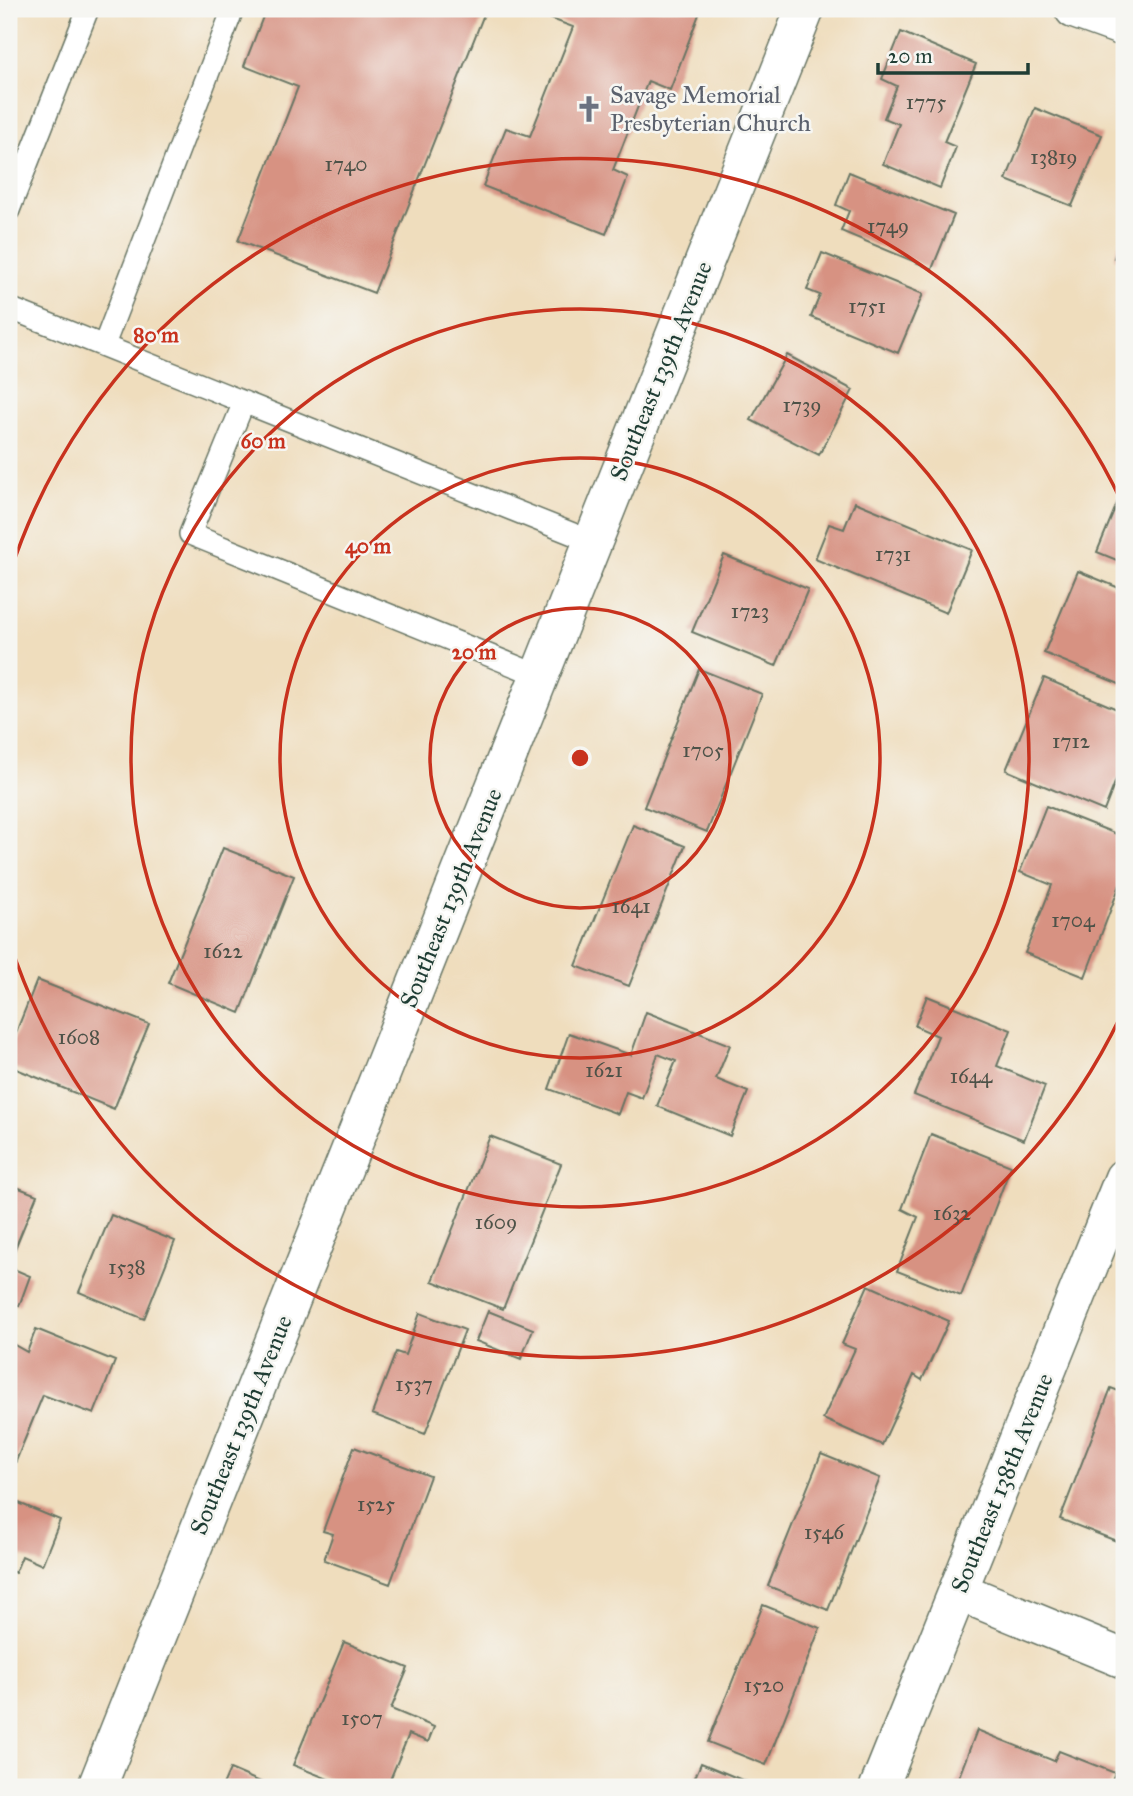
<svg xmlns="http://www.w3.org/2000/svg" width="1133" height="1796" font-family="'IM FELL Great Primer',serif">
<style>
.building{fill:#d79282}
.lines{fill:none;stroke-linecap:round;stroke-linejoin:round}
.lane-casing{stroke:#687564;stroke-width:24}
.street-casing{stroke:#687564;stroke-width:41}
.lane{stroke:#fff;stroke-width:21}
.street{stroke:#fff;stroke-width:38}
.ring{fill:none;stroke:#c8321e;stroke-width:3.5}
.labels{text-anchor:middle;dominant-baseline:central;stroke-width:5;stroke-linejoin:round;paint-order:stroke}
.number-label{font-size:21px;fill:#4d5248}
.worship-label{font-size:24px;fill:#5b616d;stroke:#f6f6f2;text-anchor:start}
.street-label{font-size:24px;fill:#1f3d34;stroke:#f6f6f2}
.centre{fill:#c8321e;stroke:#f6f6f2;stroke-width:3.5}
.ring-label{font-size:21px;text-anchor:middle;font-weight:bold;fill:#c8321e;stroke:#f6f6f2;stroke-width:5;stroke-linejoin:round;paint-order:stroke}
</style>
<rect width="100%" height="100%" fill="#f6f6f2"/>
<filter id="ink" filterUnits="userSpaceOnUse"><feTurbulence type="fractalNoise" baseFrequency=".0143" numOctaves="2"/><feDisplacementMap in="SourceGraphic" scale="14" xChannelSelector="R" yChannelSelector="G"/><feConvolveMatrix kernelMatrix="1 2 1 2 8 2 1 2 1" color-interpolation-filters="sRGB"/></filter>
<filter id="wash" filterUnits="userSpaceOnUse"><feTurbulence type="fractalNoise" baseFrequency=".00686" numOctaves="4" result="noise"/><feDisplacementMap in="SourceGraphic" scale="28" xChannelSelector="R" yChannelSelector="G"/><feGaussianBlur stdDeviation="1.57" result="paint"/><feColorMatrix in="noise" values="0 0 0 0 0 0 0 0 0 0 0 0 0 0 0 0 0 1.4 0 .05"/><feComposite in="paint" operator="in"/></filter>
<g filter="url(#wash)">
<rect width="100%" height="100%" fill="#efddbd"/>
<g id="blocks">
<path class="building" d="M 266,9 L 486,9 L 374,293 L 238,241 L 298,87 L 244,66 Z
M 525,9 L 701,9 L 670,90 L 648,81 L 613,170 L 628,177 L 606,234 L 483,186 L 506,128 L 530,136 L 573,27 Z
M 901,32 L 976,64 L 944,142 L 956,147 L 940,188 L 883,164 L 899,124 L 884,118 L 897,86 L 882,79 Z
M 1035,108 L 1102,135 L 1072,206 L 1006,180 Z
M 849,172 L 954,215 L 932,269 L 841,231 L 849,211 L 836,205 Z
M 1124,231 L 1124,262 L 1114,258 Z
M 822,253 L 923,294 L 898,353 L 811,317 L 820,295 L 807,290 Z
M 787,355 L 853,390 L 819,455 L 751,420 Z
M 1124,487 L 1124,563 L 1097,552 Z
M 855,502 L 972,550 L 946,613 L 815,559 L 829,524 L 844,529 Z
M 724,555 L 808,589 L 776,666 L 692,632 Z
M 1078,571 L 1124,590 L 1124,686 L 1044,653 Z
M 699,669 L 762,694 L 707,832 L 644,807 Z
M 1044,678 L 1124,712 L 1124,784 L 1116,780 L 1104,811 L 1006,770 Z
M 1046,806 L 1124,837 L 1124,886 L 1120,885 L 1085,977 L 1025,953 L 1052,885 L 1020,872 Z
M 633,825 L 685,846 L 629,986 L 576,966 Z
M 223,848 L 294,876 L 240,1013 L 168,983 Z
M 37,980 L 149,1024 L 114,1109 L 9,1066 L 9,1050 Z
M 927,996 L 1011,1030 L 997,1066 L 1045,1086 L 1024,1140 L 914,1095 L 938,1036 L 915,1026 Z
M 646,1012 L 730,1045 L 716,1079 L 748,1092 L 730,1136 L 657,1106 L 676,1061 L 658,1054 L 642,1098 L 626,1092 L 618,1114 L 549,1089 L 569,1033 L 631,1055 Z
M 931,1134 L 1011,1166 L 961,1296 L 897,1271 L 918,1217 L 902,1209 Z
M 490,1136 L 561,1164 L 503,1309 L 432,1281 Z
M 9,1184 L 37,1195 L 14,1251 L 9,1249 Z
M 111,1215 L 175,1241 L 144,1319 L 79,1292 Z
M 9,1267 L 30,1276 L 19,1306 L 9,1301 Z
M 868,1285 L 949,1321 L 922,1380 L 914,1375 L 882,1445 L 823,1419 L 855,1349 L 842,1344 Z
M 488,1311 L 533,1329 L 521,1359 L 476,1341 Z
M 420,1313 L 465,1330 L 425,1434 L 372,1414 L 396,1352 L 405,1355 Z
M 36,1329 L 115,1361 L 94,1414 L 43,1395 L 9,1478 L 9,1342 L 27,1352 Z
M 1124,1384 L 1124,1544 L 1060,1519 L 1111,1388 L 1121,1392 Z
M 354,1447 L 430,1476 L 390,1584 L 324,1560 L 333,1534 L 323,1531 Z
M 821,1454 L 880,1478 L 828,1610 L 768,1586 Z
M 9,1499 L 60,1520 L 42,1565 L 22,1556 L 15,1573 L 9,1570 Z
M 763,1605 L 820,1628 L 766,1765 L 708,1742 Z
M 344,1642 L 408,1668 L 391,1709 L 434,1727 L 428,1742 L 409,1734 L 387,1787 L 348,1787 L 293,1765 Z
M 977,1730 L 1054,1761 L 1059,1751 L 1115,1773 L 1109,1787 L 955,1787 Z
M 701,1763 L 759,1787 L 691,1787 Z
M 230,1769 L 272,1787 L 222,1787 Z"/>
</g>
</g>
<g filter="url(#ink)">
<use href="#blocks" fill-opacity="0" stroke="#687564" stroke-width="2"/>
<g class="lines">
<defs>
<path id="lane" d="M 9,210 L 88,9
M 9,308 L 593,542
M 104,345 L 233,9
M 244,402 L 190,534 L 540,676"/>
<path id="street" d="M 1074,9 L 1124,27
M 958,1591 L 1124,1659
M 97,1787 L 805,9
M 879,1787 L 1124,1178"/>
</defs>
<use href="#lane" class="lane-casing"/>
<use href="#street" class="street-casing"/>
<use href="#lane" class="lane"/>
<use href="#street" class="street"/>
</g>
</g>
<g class="ring">
<circle cx="580" cy="758" r="150"/>
<circle cx="580" cy="758" r="300"/>
<circle cx="580" cy="758" r="449"/>
<path d="M1123 1011A599 599 0 0 1 10 943M10 573A599 599 0 0 1 1123 505"/>
</g>
<defs>
<symbol id="church-bare" viewBox="-9 -9 18 18"><path d="M-1.2-6h2.4v3.5h3.3v2.4h-3.3V6h-2.4V-.1h-3.3v-2.4h3.3Z" fill="#6b7280" stroke="#f6f6f2" stroke-width="2.5" paint-order="stroke"/></symbol>
</defs>
<g fill-rule="evenodd">
<use href="#church-bare" x="570" y="90" width="38" height="38"/>
</g>
<g class="labels">
<g class="number-label">
<text x="926" y="102">1775</text>
<text x="1054" y="157">13819</text>
<text x="346" y="164">1740</text>
<text x="888" y="226">1749</text>
<text x="867" y="306">1751</text>
<text x="802" y="405">1739</text>
<text x="893" y="554">1731</text>
<text x="750" y="611">1723</text>
<text x="1071" y="741">1712</text>
<text x="703" y="750">1705</text>
<text x="631" y="906">1641</text>
<text x="1073" y="920">1704</text>
<text x="223" y="951">1622</text>
<text x="79" y="1037">1608</text>
<text x="604" y="1070">1621</text>
<text x="971" y="1076">1644</text>
<text x="952" y="1213">1632</text>
<text x="496" y="1222">1609</text>
<text x="127" y="1267">1538</text>
<text x="414" y="1384">1537</text>
<text x="376" y="1504">1525</text>
<text x="824" y="1532">1546</text>
<text x="764" y="1685">1520</text>
<text x="362" y="1718">1507</text>
</g>
<g class="worship-label">
<text x="610" y="95">Savage Memorial<tspan x="610" dy="28">Presbyterian Church</tspan></text>
</g>
<g class="street-label">
<text transform="translate(661 371) rotate(-68)">Southeast 139th Avenue</text>
<text transform="translate(451 898) rotate(-68)">Southeast 139th Avenue</text>
<text transform="translate(241 1425) rotate(-68)">Southeast 139th Avenue</text>
<text transform="translate(1002 1483) rotate(-68)">Southeast 138th Avenue</text>
</g>
</g>
<circle cx="580" cy="758" r="10" class="centre"/>
<g class="ring-label">
<text x="156" y="342">80 m</text>
<text x="263" y="448">60 m</text>
<text x="368" y="553">40 m</text>
<text x="474" y="659">20 m</text>
</g>
<rect width="1133" height="1796" fill="none" stroke="#f6f6f2" stroke-width="35"/>
<path d="M878 63v10h150v-10" fill="none" stroke="#1f3d34" stroke-width="3.5"/>
<text x="888" y="63" font-size="21" fill="#1f3d34" stroke="#f6f6f2" stroke-width="5" paint-order="stroke">20 m</text>
</svg>
